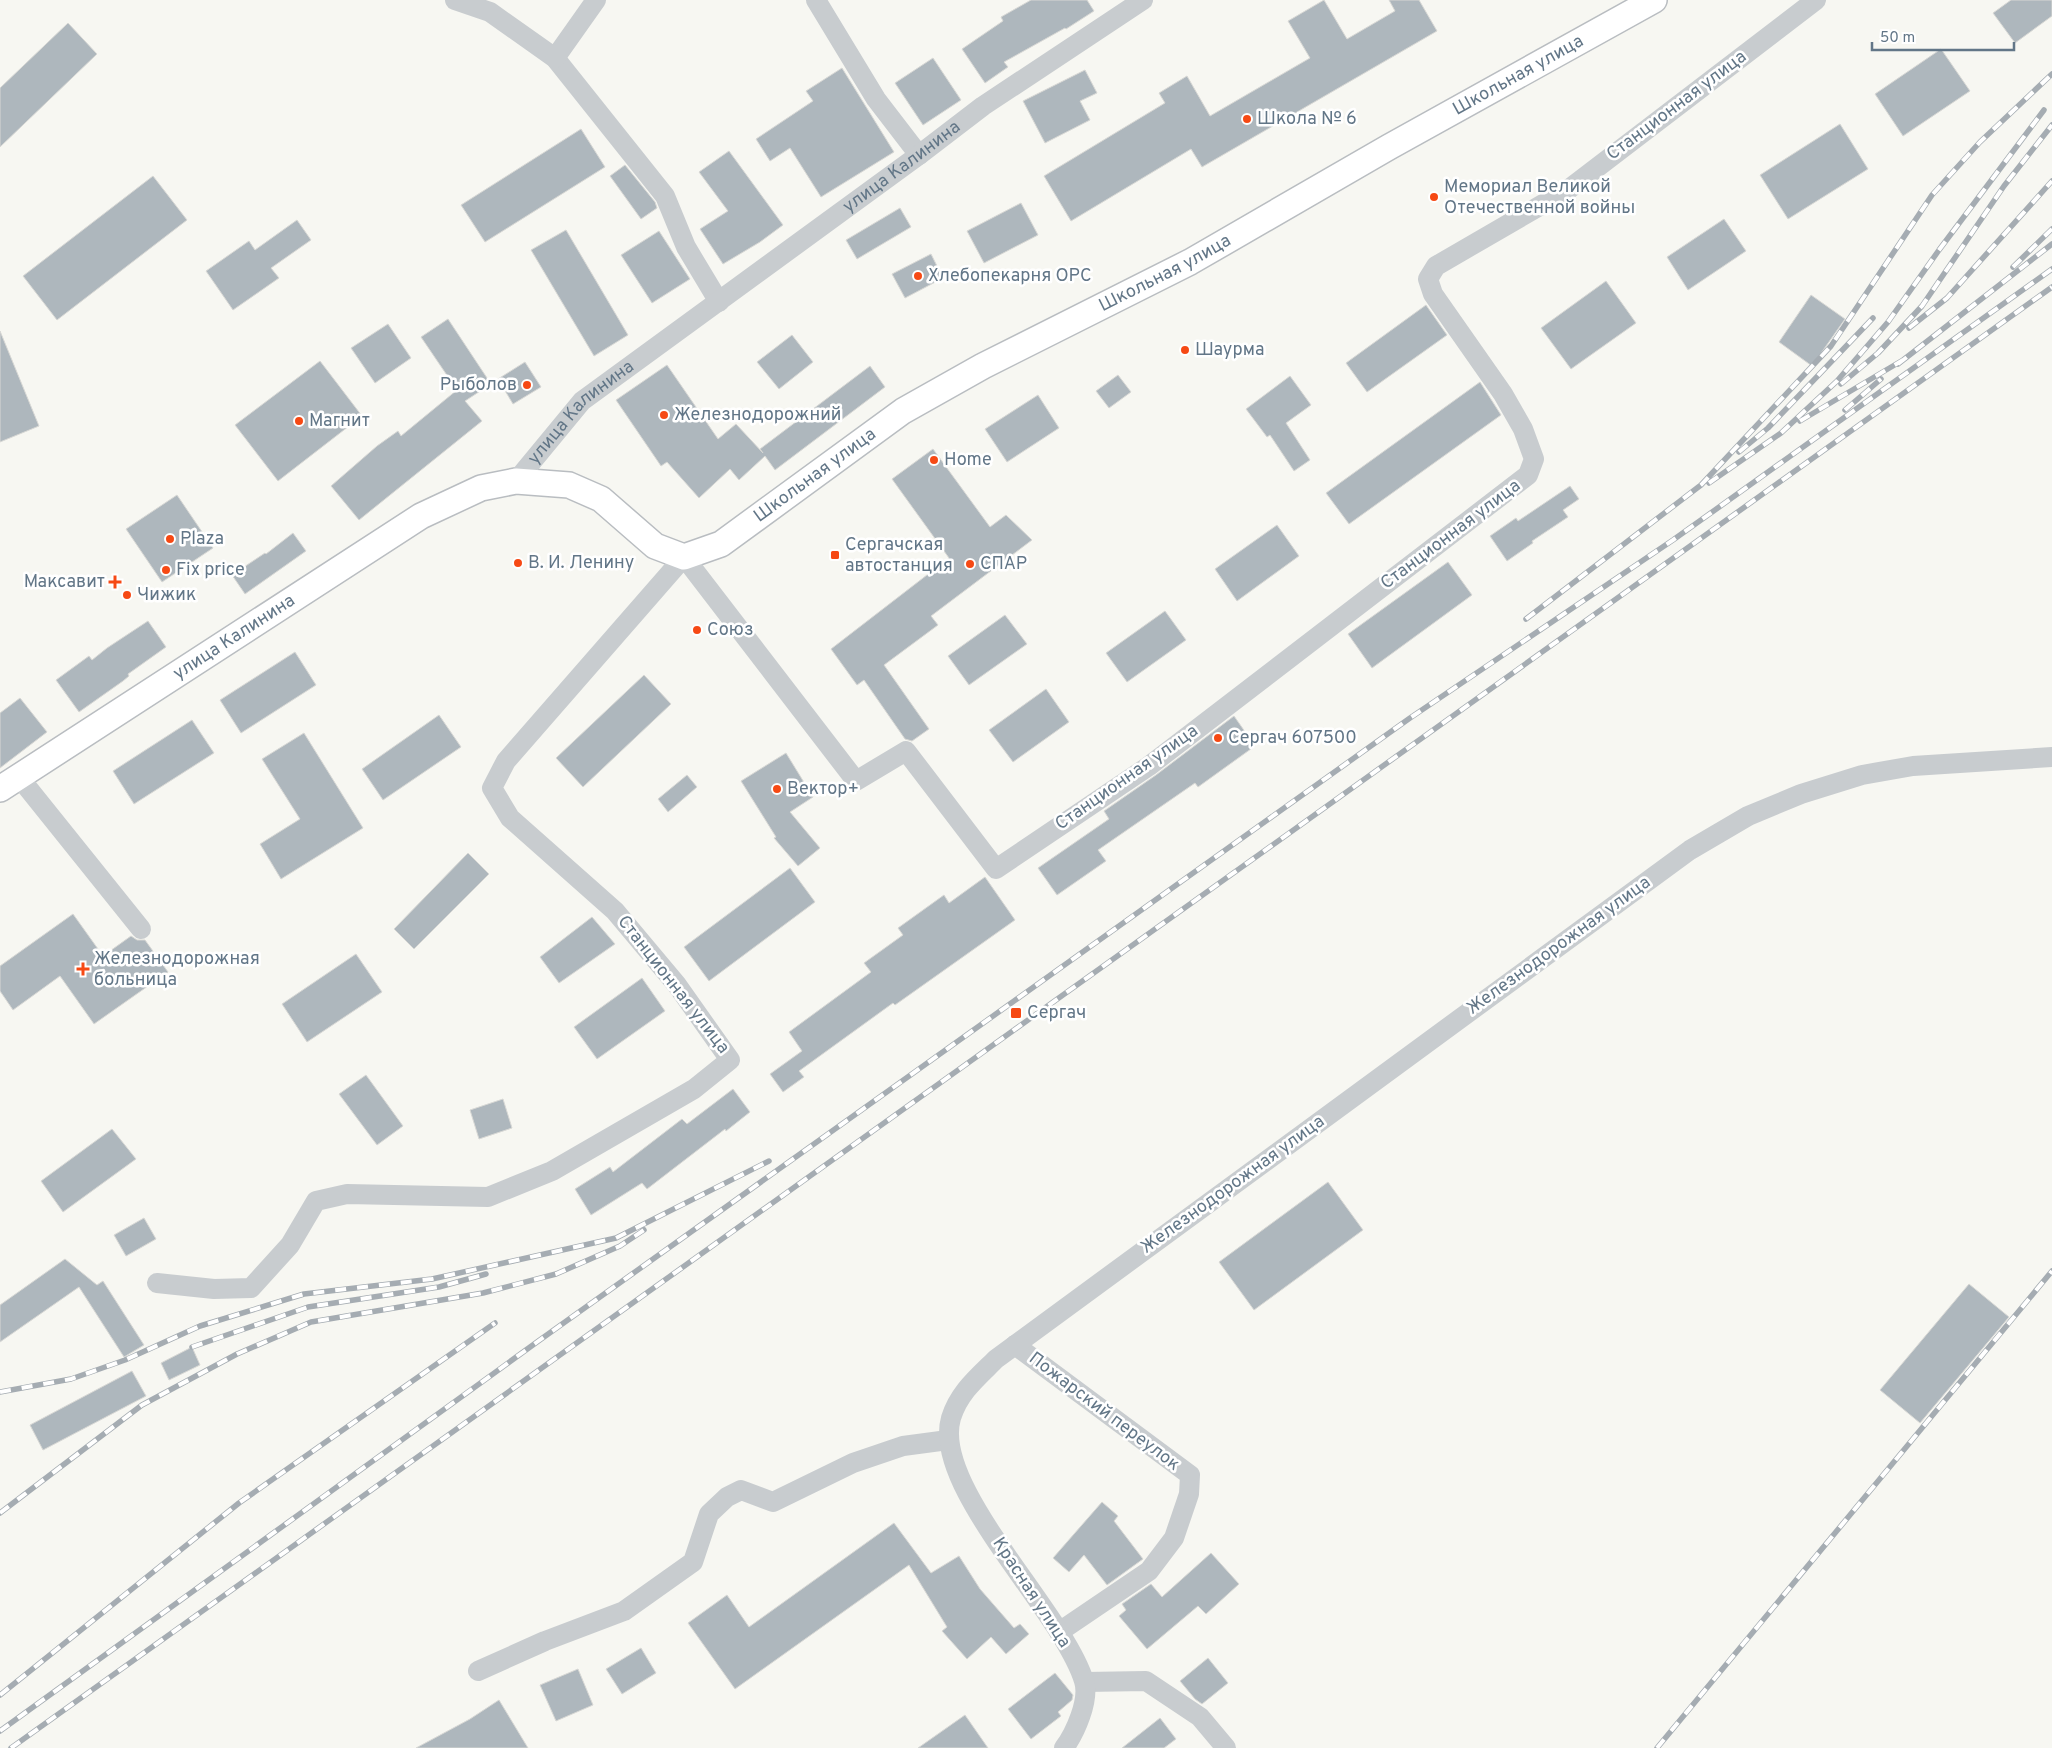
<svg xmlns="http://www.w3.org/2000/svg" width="2052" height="1748" font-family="Overpass,sans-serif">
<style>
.building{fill:#aeb7bd;stroke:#d8d8d5}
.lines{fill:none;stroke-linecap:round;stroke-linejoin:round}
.major-casing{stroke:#b9bdc1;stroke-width:28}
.minor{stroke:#c8cccf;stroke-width:20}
.major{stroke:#fff;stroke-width:25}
.rail-casing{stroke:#a5acb2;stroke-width:5.5}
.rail{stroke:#fff;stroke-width:4;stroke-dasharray:11;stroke-linecap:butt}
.poi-dot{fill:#f64914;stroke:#fff;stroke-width:2}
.labels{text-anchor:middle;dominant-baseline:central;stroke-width:5;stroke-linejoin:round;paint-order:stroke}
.street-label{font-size:18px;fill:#627687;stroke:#fff}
.poi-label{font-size:18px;fill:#627687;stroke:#fff;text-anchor:start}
</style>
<rect width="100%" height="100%" fill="#f7f7f2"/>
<path class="building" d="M 1031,0 L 1087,0 L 1094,11 L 1066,29 L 1065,28 L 1004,62 L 1008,67 L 985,83 L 962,49 L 1003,21 L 1001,17 Z
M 1324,0 L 1347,39 L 1395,11 L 1389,0 L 1419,0 L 1437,31 L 1202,167 L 1191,149 L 1071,221 L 1044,176 L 1165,103 L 1159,93 L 1187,76 L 1210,116 L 1310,58 L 1288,21 Z
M 2011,0 L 2052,0 L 2052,16 L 2015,43 L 1993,13 Z
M 68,23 L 97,54 L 0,147 L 0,88 Z
M 1941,49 L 1970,91 L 1903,136 L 1875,94 Z
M 933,58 L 961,100 L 923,125 L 895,83 Z
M 842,68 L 894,152 L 821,197 L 790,148 L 770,161 L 756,139 L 813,101 L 806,91 Z
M 1085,70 L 1097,93 L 1080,101 L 1090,120 L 1045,143 L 1023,101 Z
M 1840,124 L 1868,169 L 1788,219 L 1760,175 Z
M 581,129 L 605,167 L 485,242 L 461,205 Z
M 729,151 L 783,225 L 760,242 L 723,264 L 700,229 L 728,211 L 699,172 Z
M 625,165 L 655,202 L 657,208 L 641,219 L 610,176 Z
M 153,176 L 187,220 L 57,320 L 23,276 Z
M 1021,203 L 1038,235 L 984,263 L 967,231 Z
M 900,208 L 911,227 L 857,259 L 846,240 Z
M 1724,219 L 1746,251 L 1688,290 L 1667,257 Z
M 297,220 L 311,240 L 271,268 L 279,278 L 233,310 L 206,271 L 249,241 L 255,250 Z
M 566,230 L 628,335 L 594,356 L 531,250 Z
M 659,231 L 690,279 L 652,303 L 621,255 Z
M 931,254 L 943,278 L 905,298 L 892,274 Z
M 1606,281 L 1636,323 L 1571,369 L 1541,328 Z
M 1811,295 L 1845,319 L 1812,366 L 1779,342 Z
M 1426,305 L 1447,335 L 1367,392 L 1346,363 Z
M 448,319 L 491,384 L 465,401 L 482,421 L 359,520 L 331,486 L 377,446 L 398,431 L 401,436 L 457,390 L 421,337 Z
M 388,324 L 411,358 L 375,383 L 351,348 Z
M 0,331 L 39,426 L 0,442 Z
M 792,335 L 813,362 L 779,389 L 757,362 Z
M 320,361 L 362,416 L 278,481 L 235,425 Z
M 525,362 L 541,387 L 513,404 L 498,379 Z
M 667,365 L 718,439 L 736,424 L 763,453 L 760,449 L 870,366 L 885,387 L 775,470 L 765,456 L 739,480 L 730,469 L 699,498 L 667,462 L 661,466 L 616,400 Z
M 1118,375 L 1131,392 L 1109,408 L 1096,391 Z
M 1290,376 L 1311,405 L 1286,423 L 1310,460 L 1294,471 L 1270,435 L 1267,437 L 1246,409 Z
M 1480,382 L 1501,415 L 1349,524 L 1326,493 Z
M 1038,395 L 1059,428 L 1007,462 L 985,429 Z
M 933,449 L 990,527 L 1006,515 L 1032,540 L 931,616 L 938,625 L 884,665 L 929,729 L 912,741 L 905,739 L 864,680 L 857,685 L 831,649 L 949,558 L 892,479 Z
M 1570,486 L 1579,499 L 1563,510 L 1568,517 L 1532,541 L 1533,543 L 1507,561 L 1490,536 L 1516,518 L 1518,521 Z
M 177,495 L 213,548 L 162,582 L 126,529 Z
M 1277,525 L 1299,556 L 1237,601 L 1215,569 Z
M 293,533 L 306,551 L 245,594 L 232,575 L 265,553 L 266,554 Z
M 1448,562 L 1472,595 L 1372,668 L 1348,634 Z
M 1165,611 L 1186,640 L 1127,682 L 1106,653 Z
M 1005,615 L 1027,644 L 969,685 L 948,656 Z
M 148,621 L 166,647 L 128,674 L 129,676 L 123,681 L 79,712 L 56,680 L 89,656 L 92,660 L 107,648 Z
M 295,652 L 316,685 L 241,733 L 220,700 Z
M 644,675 L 671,704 L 583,787 L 556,758 Z
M 1046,689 L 1069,722 L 1013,762 L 989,730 Z
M 20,698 L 47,732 L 0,768 L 0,713 Z
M 439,715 L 461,747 L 383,800 L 362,769 Z
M 1234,716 L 1255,746 L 1198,787 L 1195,783 L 1098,850 L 1106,861 L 1057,895 L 1038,868 L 1109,819 L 1104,811 L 1156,775 Z
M 192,720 L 214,753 L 134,804 L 113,771 Z
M 304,733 L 363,828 L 281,879 L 260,844 L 300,819 L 262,759 Z
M 786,753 L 813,797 L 790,812 L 820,848 L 798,866 L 774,838 L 776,837 L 741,781 Z
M 687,775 L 697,787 L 668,812 L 658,799 Z
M 468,853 L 489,874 L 414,949 L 394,929 Z
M 790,868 L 815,902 L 709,981 L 684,947 Z
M 985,877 L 1015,920 L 895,1005 L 893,1003 L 799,1071 L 804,1077 L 783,1092 L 770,1074 L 802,1051 L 789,1032 L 871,972 L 864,963 L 903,935 L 898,928 L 944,895 L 949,903 Z
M 73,914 L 103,956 L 131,936 L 137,940 L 145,940 L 168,972 L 94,1024 L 60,976 L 13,1010 L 0,991 L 0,966 Z
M 592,917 L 615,944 L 559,983 L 540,957 Z
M 356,954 L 382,992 L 307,1042 L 282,1004 Z
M 642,978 L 665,1011 L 597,1059 L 574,1027 Z
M 366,1075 L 403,1126 L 377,1145 L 339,1094 Z
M 733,1089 L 750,1112 L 726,1131 L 725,1129 L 647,1189 L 642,1183 L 591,1215 L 575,1189 L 610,1167 L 613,1172 L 682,1119 L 687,1124 Z
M 503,1099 L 512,1128 L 479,1139 L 470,1110 Z
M 112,1129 L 136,1159 L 63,1212 L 41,1181 Z
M 1328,1182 L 1363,1230 L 1254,1310 L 1219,1262 Z
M 144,1218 L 156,1239 L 126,1256 L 114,1235 Z
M 65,1259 L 97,1285 L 103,1281 L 144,1345 L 124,1357 L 79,1287 L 0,1342 L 0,1305 Z
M 1969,1284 L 2009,1317 L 1920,1423 L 1880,1390 Z
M 192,1347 L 200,1365 L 169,1380 L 161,1363 Z
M 132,1371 L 146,1396 L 43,1450 L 30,1425 Z
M 1102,1502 L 1118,1516 L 1114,1521 L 1143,1559 L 1107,1585 L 1084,1555 L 1069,1572 L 1053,1558 Z
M 894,1523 L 931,1573 L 959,1556 L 980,1589 L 1014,1628 L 1020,1624 L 1029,1634 L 1006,1654 L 991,1637 L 967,1659 L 942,1631 L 947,1627 L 909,1565 L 735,1689 L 688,1623 L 727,1595 L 749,1627 Z
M 1211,1553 L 1239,1584 L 1206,1614 L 1198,1606 L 1147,1649 L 1119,1616 L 1126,1610 L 1122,1604 L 1151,1584 L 1162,1597 Z
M 641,1648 L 656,1673 L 622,1694 L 606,1669 Z
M 1208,1658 L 1228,1683 L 1202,1704 L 1195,1699 L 1180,1681 Z
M 578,1669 L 593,1705 L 556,1721 L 540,1685 Z
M 1055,1673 L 1073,1695 L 1072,1700 L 1058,1712 L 1061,1716 L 1031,1739 L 1008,1709 Z
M 499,1700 L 528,1748 L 416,1748 L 470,1719 Z
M 965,1715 L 988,1748 L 918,1748 Z
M 1160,1718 L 1176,1739 L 1164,1748 L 1122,1748 Z"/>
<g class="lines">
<defs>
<g id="major">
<path id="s2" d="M 0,789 L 421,516 L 481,488 L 516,481 L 569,485 L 601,499 L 655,546 L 684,557 L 721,544 L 903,411 L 983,366 L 1190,262 L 1389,147 L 1654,0"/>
</g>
</defs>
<use href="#major" class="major-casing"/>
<g class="minor">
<path d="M 455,0 L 490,12 L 555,58 L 665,196 L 686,247 L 719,302"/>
<path d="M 816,0 L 876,99 L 919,155"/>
<path d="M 555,58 L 596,0"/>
<path id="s1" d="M 516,481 L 582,401 L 919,155 L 983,106 L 1143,0"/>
<path d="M 19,777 L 141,929"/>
<path d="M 157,1283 L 214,1289 L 251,1288 L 290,1245 L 316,1201 L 347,1194 L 488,1197 L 552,1171 L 694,1089 L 730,1060 L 677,985 L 615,911 L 510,818 L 492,788 L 506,761 L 684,557 L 856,781 L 906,751 L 996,869 L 1149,766 L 1528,475 L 1534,459 L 1523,429 L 1503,394 L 1433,294 L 1428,279 L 1436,266 L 1569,189 L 1816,0"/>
<path d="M 1015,1345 L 1190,1475 L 1189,1494 L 1174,1538 L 1149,1571 L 1059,1632"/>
<path d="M 478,1671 L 545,1641 L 624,1611 L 693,1562 L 709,1514 L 727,1497 L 741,1490 L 773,1502 L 853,1463 L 903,1446 L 948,1440"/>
<path d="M 1085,1682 L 1146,1681 L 1200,1717 L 1226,1748"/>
<path d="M 1064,1748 C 1075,1733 1090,1700 1084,1681 C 1062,1610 931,1487 951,1418 C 959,1392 978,1377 996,1359 L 1690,850 L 1748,816 L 1801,794 L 1862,775 L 1913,766 L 2052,757"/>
</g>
<use href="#major" class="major"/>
<defs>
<path id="rail" d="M 2013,267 L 2052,229
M 1909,328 L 1947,298 L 2052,181
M 1898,364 L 2052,244
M 1841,384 L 1878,353 L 1922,306 L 2004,186 L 2052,125
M 1845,410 L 1881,379
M 1800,421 L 1903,360
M 1739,452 L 1768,428 L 1873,318
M 1709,483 L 1781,433 L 1837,381 L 1888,322 L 1939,250 L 2044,110
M 1526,619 L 1701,485 L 1831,346 L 1932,195 L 1980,142 L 2052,74
M 192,1347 L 308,1307 L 439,1287 L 486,1274
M 0,1392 L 71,1379 L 125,1360 L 200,1326 L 304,1294 L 432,1279 L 616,1238 L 769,1161
M 0,1513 L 142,1405 L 237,1354 L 311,1322 L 483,1293 L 556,1274 L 620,1246 L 644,1230
M 0,1695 L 239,1503 L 495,1323
M 0,1731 L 537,1342 L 1410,718 L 1673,540 L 2052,269
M 11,1748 L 2052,287
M 1657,1748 L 2052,1271"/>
</defs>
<use href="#rail" class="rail-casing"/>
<use href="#rail" class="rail"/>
</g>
<g class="poi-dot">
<circle cx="1247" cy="119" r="5"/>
<circle cx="1434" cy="197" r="5"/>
<circle cx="918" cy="276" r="5"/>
<circle cx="1185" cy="350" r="5"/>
<circle cx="527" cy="385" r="5"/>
<circle cx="664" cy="415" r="5"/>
<circle cx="299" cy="421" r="5"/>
<circle cx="934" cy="460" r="5"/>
<circle cx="170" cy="539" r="5"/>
<rect x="830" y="550" width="10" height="10" rx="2.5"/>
<circle cx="518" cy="563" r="5"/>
<circle cx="970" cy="564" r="5"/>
<circle cx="166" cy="570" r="5"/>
<path d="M112.5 574.5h5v5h5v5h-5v5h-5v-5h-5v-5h5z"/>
<circle cx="127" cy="595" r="5"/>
<circle cx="697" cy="630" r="5"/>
<circle cx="1218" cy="738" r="5"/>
<circle cx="777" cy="789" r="5"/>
<path d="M80.5 961.5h5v5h5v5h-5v5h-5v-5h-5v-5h5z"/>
<rect x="1010" y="1007" width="12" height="12" rx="2.5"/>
</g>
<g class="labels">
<g class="street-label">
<text stroke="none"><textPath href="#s2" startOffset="1760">Школьная улица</textPath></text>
<text transform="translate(1677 106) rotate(-37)">Станционная улица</text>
<text stroke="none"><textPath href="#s1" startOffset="500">улица Калинина</textPath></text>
<text stroke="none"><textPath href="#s2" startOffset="1355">Школьная улица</textPath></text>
<text stroke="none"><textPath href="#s1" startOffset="95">улица Калинина</textPath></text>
<text stroke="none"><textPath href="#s2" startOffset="950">Школьная улица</textPath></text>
<text transform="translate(1451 535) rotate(-37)">Станционная улица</text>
<text stroke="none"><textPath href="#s2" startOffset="279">улица Калинина</textPath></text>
<text transform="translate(1127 778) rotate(-35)">Станционная улица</text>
<text transform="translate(1559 946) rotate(-36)">Железнодорожная улица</text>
<text transform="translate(673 985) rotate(52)">Станционная улица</text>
<text transform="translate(1233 1185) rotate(-36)">Железнодорожная улица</text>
<text transform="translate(1104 1412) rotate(37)">Пожарский переулок</text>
<text transform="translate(1031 1593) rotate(57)">Красная улица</text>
</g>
<g class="poi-label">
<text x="1257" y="119">Школа № 6</text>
<text x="1444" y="187">Мемориал Великой<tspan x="1444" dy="21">Отечественной войны</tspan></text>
<text x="928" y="276">Хлебопекарня ОРС</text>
<text x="1195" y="350">Шаурма</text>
<text x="517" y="385" text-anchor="end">Рыболов</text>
<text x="674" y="415">Железнодорожний</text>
<text x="309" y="421">Магнит</text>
<text x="944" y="460">Home</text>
<text x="180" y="539">Plaza</text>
<text x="845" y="545">Сергачская<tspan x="845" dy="21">автостанция</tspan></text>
<text x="528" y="563">В. И. Ленину</text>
<text x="980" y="564">СПАР</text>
<text x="176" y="570">Fix price</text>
<text x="105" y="582" text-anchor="end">Максавит</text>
<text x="137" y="595">Чижик</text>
<text x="707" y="630">Союз</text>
<text x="1228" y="738">Сергач 607500</text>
<text x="787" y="789">Вектор+</text>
<text x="94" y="959">Железнодорожная<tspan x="94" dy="21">больница</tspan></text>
<text x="1027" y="1013">Сергач</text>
</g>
</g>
<path d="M1872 42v8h142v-8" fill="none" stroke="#627687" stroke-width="2.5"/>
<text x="1880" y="42" font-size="15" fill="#627687" stroke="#ffffff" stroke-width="4" paint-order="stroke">50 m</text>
</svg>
